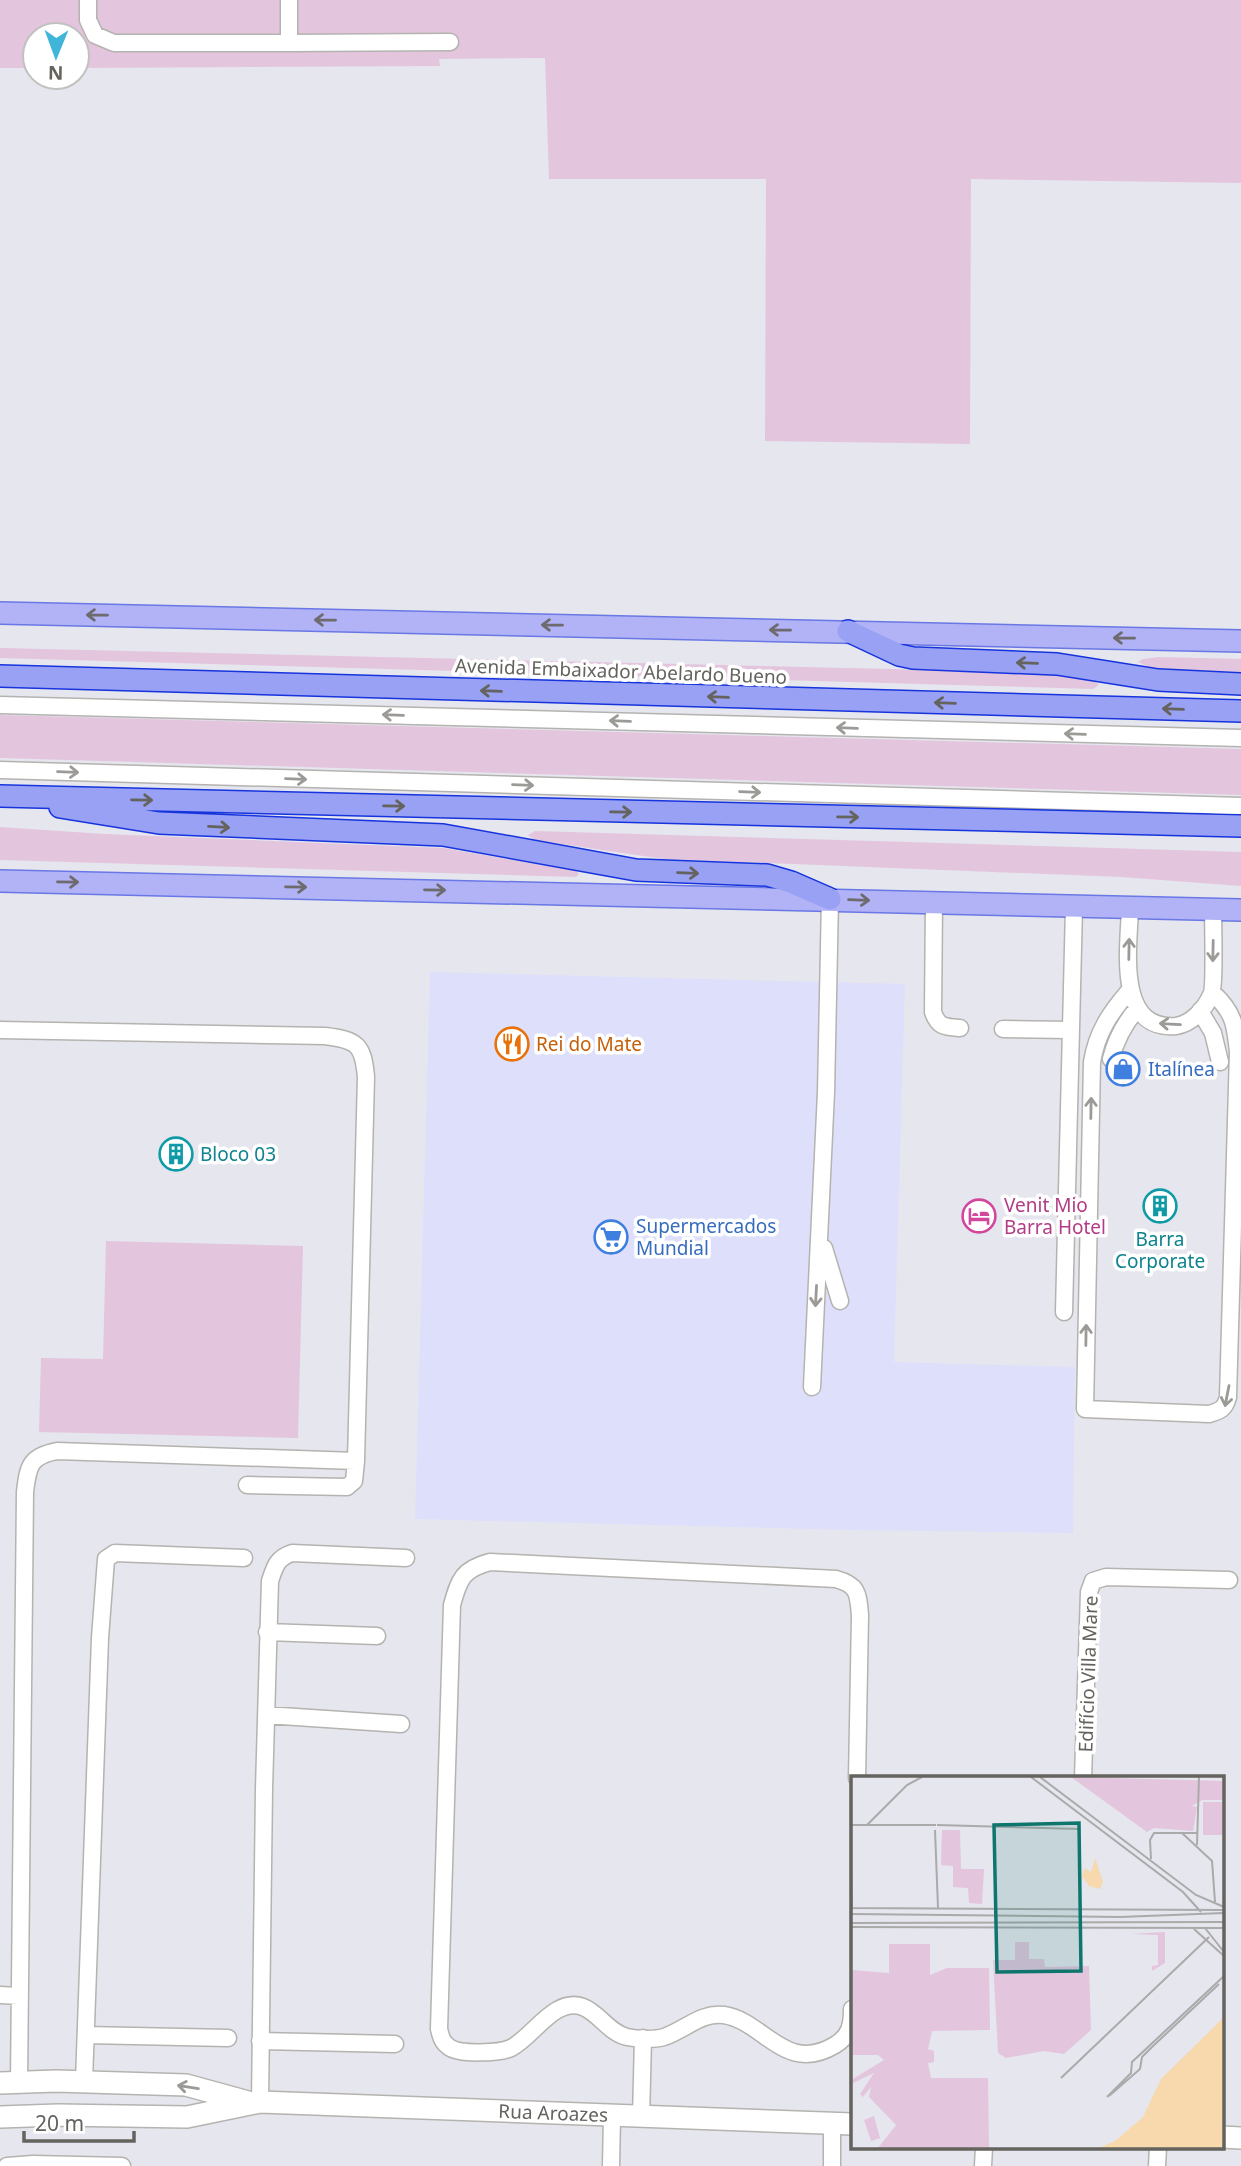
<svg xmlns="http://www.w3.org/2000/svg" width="1241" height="2166" font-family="'Noto Sans',sans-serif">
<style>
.commercial{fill:#dee0fb}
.green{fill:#e3c5de}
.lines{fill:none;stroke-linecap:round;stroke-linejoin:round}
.lane-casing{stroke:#b4b3af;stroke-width:19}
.street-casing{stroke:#b4b3af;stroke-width:24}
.primary-casing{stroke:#6978e4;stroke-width:24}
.highway-casing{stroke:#1634de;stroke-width:24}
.lane{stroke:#fff;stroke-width:16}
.street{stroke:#fff;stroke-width:21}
.primary{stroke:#b2b2f7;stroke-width:21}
.highway{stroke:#98a1f3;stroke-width:21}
.oneway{stroke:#6d6b6d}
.oneway2{stroke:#65635e}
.oneway3{stroke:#9b9a96}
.labels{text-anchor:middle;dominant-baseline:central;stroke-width:7;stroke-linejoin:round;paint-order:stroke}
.street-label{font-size:19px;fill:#65635e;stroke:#fff}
.food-label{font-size:19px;fill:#c56008;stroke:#fff;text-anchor:start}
.shop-label{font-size:19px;fill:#366cbe;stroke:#fff;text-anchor:start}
.culture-label{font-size:19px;fill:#0d838f;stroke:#fff;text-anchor:start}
.hotel-label{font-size:19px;fill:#b23c85;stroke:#fff;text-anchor:start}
.inset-road{fill:none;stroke:#aaaaab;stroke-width:2}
.view{fill:#0f766e;fill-opacity:0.15;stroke:#0f766e;stroke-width:3.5}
.inset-edge{fill:none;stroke:#65635e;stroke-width:3.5}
</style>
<rect width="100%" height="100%" fill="#e6e6ee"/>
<path class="commercial" d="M 430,972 L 905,984 L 894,1362 L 1075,1367 L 1073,1533 L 851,1530 L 415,1519 Z"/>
<path class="green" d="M 0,0 L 1241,0 L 1241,183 L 971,179 L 970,444 L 765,441 L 766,179 L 549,179 L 545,58 L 439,59 L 440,66 L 77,68 L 77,35 L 35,35 L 35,68 L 0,68 Z
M 0,648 L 1023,672 L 1092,679 L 1099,685 L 1093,689 L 0,658 Z
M 1159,657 L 1241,659 L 1241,672 L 1151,668 L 1138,662 L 1143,659 Z
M 0,715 L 1241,749 L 1241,795 L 0,758 Z
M 0,827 L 105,834 L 443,848 L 576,871 L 579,874 L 576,877 L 0,860 Z
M 535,831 L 1241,852 L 1241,886 L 1121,877 L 664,859 L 534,840 L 528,835 Z
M 106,1241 L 303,1246 L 298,1438 L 39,1432 L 41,1358 L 103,1359 Z"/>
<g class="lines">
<defs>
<path id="lane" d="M 88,0 L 88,20 L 95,35 L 114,43 L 289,43 L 289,0
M 289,43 L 450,42
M 0,705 L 1241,738
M 0,770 L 1241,806
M 934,902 L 933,1012 C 938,1027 945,1027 960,1028
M 1130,908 C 1129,946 1115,1031 1176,1026 C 1191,1024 1205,1009 1211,995 C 1215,988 1213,923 1213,909
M 1129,991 C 1110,1013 1097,1032 1092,1062 L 1085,1409 L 1209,1414 C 1220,1411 1225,1409 1228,1397 L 1238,1052 C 1235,1024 1234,1013 1213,993
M 1200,1011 L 1213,1033 L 1220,1062
M 1003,1029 L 1070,1030
M 0,1030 L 325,1036 C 357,1040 363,1044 366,1077 L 356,1461 L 57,1451 C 30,1456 28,1466 25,1492 L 19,2083
M 1111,1059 C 1116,1039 1124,1024 1137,1009
M 824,1248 L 840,1301
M 1064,1312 L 1074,907
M 812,1387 L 826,1092 L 830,899
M 247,1485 L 347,1487 L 354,1481 L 356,1461
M 267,1632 L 377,1636
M 266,1715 L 401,1724
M 1083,1778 L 1089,1592 L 1093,1581 L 1106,1577 L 1229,1580
M 0,1995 L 19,1996
M 852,2009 C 852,2025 850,2036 835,2045 C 785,2075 764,2021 724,2015 C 701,2012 685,2030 664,2037 C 654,2040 637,2039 627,2037 C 609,2033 599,2013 583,2007 C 555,1996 533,2037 511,2048 C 500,2053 459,2055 449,2047 C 442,2042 441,2037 439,2029 L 452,1605 C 459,1579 463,1569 490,1562 L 836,1579 C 858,1585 858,1593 860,1615 L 857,1778
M 86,2035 L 228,2038
M 260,2041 L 395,2044
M 84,2081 L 100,1638 L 106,1559 L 115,1553 L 244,1558
M 260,2102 L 264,1789 L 270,1581 C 275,1566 277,1558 292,1553 L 406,1558
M 641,2118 L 643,2038
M 7,2166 L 33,2164 L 122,2166
M 611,2166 L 612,2117
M 832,2166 L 832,2123
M 983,2166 L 984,2147
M 1157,2166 L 1158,2147"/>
<g id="street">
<path d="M 0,2083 L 56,2081 L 186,2085 L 248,2102"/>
<path id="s1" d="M 0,2117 L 58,2115 L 187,2117 L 260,2102 L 852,2124"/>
<path d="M 1222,2137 L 1241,2138"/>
</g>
<path id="primary" d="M 0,613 L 1241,641
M 0,881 L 1241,910"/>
<path id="highway" d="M 848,631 L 899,655 L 913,658 L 1057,664 L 1158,680 L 1241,684
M 0,676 L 1241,711
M 0,796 L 1241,826
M 60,807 L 159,823 L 443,835 L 636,870 L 767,875 L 791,882 L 830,899"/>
</defs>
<use href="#lane" class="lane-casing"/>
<use href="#street" class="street-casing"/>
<use href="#primary" class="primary-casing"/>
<use href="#highway" class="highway-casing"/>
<use href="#lane" class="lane"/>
<use href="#street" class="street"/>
<use href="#primary" class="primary"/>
<use href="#highway" class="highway"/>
</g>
<defs><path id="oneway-shaft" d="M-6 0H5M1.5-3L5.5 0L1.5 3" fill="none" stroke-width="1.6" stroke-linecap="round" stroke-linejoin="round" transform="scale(1.75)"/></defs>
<g class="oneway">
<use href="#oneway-shaft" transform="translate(97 615) rotate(-179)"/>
<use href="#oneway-shaft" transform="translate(325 620) rotate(-179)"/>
<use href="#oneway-shaft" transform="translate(552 625) rotate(-179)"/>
<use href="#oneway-shaft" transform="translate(780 630) rotate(-179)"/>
<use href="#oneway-shaft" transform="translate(1124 638) rotate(-179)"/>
<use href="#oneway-shaft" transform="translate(68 882) rotate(1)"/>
<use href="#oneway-shaft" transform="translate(296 887) rotate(1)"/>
<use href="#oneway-shaft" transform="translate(435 890) rotate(1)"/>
<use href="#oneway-shaft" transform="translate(859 900) rotate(2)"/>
</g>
<g class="oneway2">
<use href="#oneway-shaft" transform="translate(1027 663) rotate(-178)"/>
<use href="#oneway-shaft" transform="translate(491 691) rotate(-178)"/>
<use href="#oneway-shaft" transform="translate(718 697) rotate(-178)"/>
<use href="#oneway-shaft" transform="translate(945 703) rotate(-178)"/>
<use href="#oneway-shaft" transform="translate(1173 709) rotate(-178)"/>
<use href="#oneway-shaft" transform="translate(142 800) rotate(1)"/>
<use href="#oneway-shaft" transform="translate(394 806) rotate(1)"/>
<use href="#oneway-shaft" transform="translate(621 812) rotate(1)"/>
<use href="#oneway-shaft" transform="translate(848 817) rotate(1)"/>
<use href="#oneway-shaft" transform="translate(219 827) rotate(3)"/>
<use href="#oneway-shaft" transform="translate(688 873) rotate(2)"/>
</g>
<g class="oneway3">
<use href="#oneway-shaft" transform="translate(393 715) rotate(-178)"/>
<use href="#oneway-shaft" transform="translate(620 721) rotate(-178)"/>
<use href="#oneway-shaft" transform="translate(847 728) rotate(-178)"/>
<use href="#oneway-shaft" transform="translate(1075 734) rotate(-178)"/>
<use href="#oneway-shaft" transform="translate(68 772) rotate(2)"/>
<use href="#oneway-shaft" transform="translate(296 779) rotate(2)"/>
<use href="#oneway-shaft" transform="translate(523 785) rotate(2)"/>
<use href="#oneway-shaft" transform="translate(750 792) rotate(2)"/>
<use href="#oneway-shaft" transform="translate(1129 949) rotate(-89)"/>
<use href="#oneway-shaft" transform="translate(1213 951) rotate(91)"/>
<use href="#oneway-shaft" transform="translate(1170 1024) rotate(-177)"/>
<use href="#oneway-shaft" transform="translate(1091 1108) rotate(-89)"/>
<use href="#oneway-shaft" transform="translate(816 1296) rotate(93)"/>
<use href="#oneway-shaft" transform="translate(1086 1335) rotate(-89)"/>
<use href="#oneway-shaft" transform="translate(1227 1396) rotate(101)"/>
<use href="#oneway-shaft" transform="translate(188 2087) rotate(-171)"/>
</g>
<defs>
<symbol id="restaurant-ring" viewBox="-11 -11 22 22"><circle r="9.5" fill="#fff" stroke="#e8710a" stroke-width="1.5"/><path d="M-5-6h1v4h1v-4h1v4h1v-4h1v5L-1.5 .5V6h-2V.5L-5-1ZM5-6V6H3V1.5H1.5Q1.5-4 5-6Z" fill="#e8710a"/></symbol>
<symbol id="shop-ring" viewBox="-11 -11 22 22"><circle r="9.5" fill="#fff" stroke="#3f7fe0" stroke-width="1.5"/><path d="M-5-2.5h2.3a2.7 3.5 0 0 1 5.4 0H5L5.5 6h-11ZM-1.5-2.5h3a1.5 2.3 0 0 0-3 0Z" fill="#3f7fe0"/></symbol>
<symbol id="building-ring" viewBox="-11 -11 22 22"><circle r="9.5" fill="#fff" stroke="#0f9aa8" stroke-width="1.5"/><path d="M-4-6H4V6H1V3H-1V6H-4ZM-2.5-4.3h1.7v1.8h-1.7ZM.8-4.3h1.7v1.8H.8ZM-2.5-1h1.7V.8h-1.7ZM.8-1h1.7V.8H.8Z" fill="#0f9aa8"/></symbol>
<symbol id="hotel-ring" viewBox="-11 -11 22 22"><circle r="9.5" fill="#fff" stroke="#d1479c" stroke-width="1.5"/><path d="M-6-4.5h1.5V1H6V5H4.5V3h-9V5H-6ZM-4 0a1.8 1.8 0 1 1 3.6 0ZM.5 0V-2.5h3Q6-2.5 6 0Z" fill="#d1479c"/></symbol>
<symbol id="supermarket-ring" viewBox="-11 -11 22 22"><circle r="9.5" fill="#fff" stroke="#3f7fe0" stroke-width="1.5"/><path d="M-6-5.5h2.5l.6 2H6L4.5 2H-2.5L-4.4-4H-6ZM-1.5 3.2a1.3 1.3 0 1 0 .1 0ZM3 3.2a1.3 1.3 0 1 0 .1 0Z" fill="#3f7fe0"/></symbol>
</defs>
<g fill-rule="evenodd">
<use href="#restaurant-ring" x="493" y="1025" width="38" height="38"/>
<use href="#shop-ring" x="1104" y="1050" width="38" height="38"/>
<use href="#building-ring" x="157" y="1135" width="38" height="38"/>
<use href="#building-ring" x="1141" y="1187" width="38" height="38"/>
<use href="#hotel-ring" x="960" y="1197" width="38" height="38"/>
<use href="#supermarket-ring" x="592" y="1218" width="38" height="38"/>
</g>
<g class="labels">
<g class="street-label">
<text transform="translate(621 671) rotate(2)">Avenida Embaixador Abelardo Bueno</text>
<text transform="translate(1088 1674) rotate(-88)">Edifício Villa Mare</text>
<text stroke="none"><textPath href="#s1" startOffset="555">Rua Aroazes</textPath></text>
</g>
<g class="food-label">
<text x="536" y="1044">Rei do Mate</text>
</g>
<g class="shop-label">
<text x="1148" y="1069">Italínea</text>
<text x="636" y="1226">Supermercados<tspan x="636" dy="22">Mundial</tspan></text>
</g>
<g class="culture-label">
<text x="200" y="1154">Bloco 03</text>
<text x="1160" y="1239" text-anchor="middle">Barra<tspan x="1160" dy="22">Corporate</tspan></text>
</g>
<g class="hotel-label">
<text x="1004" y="1205">Venit Mio<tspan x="1004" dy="22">Barra Hotel</tspan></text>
</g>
</g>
<g transform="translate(851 1776)">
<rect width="373" height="373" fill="#e6e6ee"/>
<path d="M 220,1 L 373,5 L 373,24 L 351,24 L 341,30 L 346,31 L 342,55 L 303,52 L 296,56 ZM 352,26 L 373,26 L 373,59 L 352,59 ZM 91,54 L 109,54 L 110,93 L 133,93 L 131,128 L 118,127 L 117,112 L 102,111 L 102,90 L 90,89 ZM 314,156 L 314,187 L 301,195 L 301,190 L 307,189 L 307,159 L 280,158 ZM 164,166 L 178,166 L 178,183 L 193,183 L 194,191 L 238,190 L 240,254 L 213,278 L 193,275 L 155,282 L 147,277 L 142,184 L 164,184 ZM 38,168 L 79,168 L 79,199 L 96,192 L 138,192 L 139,254 L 81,255 L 77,273 L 83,275 L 83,286 L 77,287 L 80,302 L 137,302 L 138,372 L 27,372 L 45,349 L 18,321 L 20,311 L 12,321 L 9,318 L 23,297 L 0,308 L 0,304 L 33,284 L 27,279 L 0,279 L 0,194 L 38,197 ZM 23,340 L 29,362 L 20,365 L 13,344 Z" fill="#e3c5de"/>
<path d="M 244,82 L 252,106 L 249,113 L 238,110 L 231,100 L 234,92 L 240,96 ZM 373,241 L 373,372 L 248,372 L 264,365 L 292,341 L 310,303 Z" fill="#f7d9ad"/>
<path class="inset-road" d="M 180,1 L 332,116 L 350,136M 189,1 L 345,119 L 373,131M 0,49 L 85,49M 16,49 L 56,9 L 71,1M 86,49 L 229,53M 84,54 L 87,132M 331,57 L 361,85 L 364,126M 346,69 L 348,1M 300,83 L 299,64 L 303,57 L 347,57M 0,93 L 1,132M 0,132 L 373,134M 0,138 L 269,141 L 373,137M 0,147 L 373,146M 0,151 L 373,152M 354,152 L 373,176M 343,153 L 373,180M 210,302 L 358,161M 258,320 L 289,293 L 291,281 L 301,271 L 368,208M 256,321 L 280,297 L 281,286 L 373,200"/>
<path class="view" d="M 228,47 L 230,195 L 146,196 L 143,49 Z"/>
<rect width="373" height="373" class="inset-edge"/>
</g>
<g transform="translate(56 56) rotate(181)"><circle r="33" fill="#ffffff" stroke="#c1c1bf" stroke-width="2"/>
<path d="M0-5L12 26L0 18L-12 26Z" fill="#41b5d9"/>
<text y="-10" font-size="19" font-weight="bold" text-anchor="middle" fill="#65635e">N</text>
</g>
<path d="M24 2131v10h110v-10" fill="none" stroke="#65635e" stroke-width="3.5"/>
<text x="35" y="2131" font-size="21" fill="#65635e" stroke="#ffffff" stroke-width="5" paint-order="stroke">20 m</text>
</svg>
